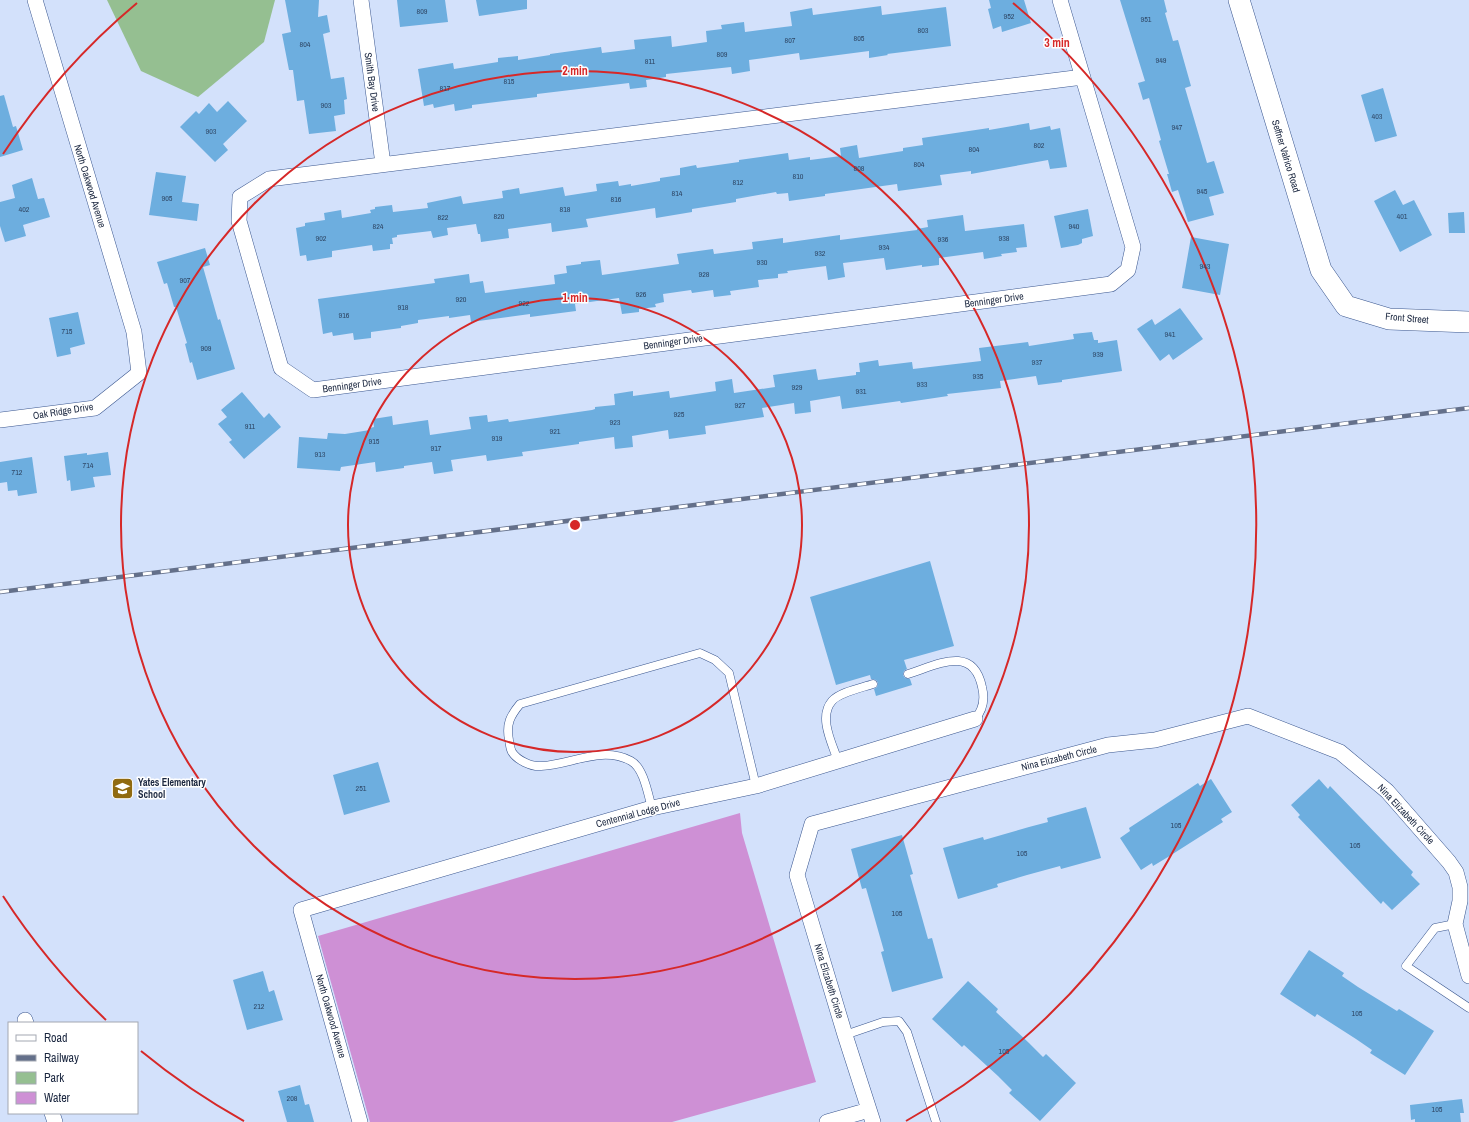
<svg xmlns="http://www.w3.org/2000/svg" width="1469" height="1122" font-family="'Archivo Narrow',sans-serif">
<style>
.green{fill:#95bf91}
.water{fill:#ce90d5}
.building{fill:#6daedf}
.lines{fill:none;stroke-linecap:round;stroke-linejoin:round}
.lane-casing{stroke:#3b578f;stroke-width:9}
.street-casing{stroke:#3b578f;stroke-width:16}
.secondary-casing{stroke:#3b578f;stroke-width:22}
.lane{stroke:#fff;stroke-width:8}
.street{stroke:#fff;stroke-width:15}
.secondary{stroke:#fff;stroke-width:21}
.rail-casing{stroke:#64708a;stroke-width:4.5}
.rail{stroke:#fff;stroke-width:3;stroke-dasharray:9;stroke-linecap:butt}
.ring{fill:none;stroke:#d62828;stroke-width:2}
.labels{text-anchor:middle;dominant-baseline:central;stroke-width:3;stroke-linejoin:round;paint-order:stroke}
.number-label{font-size:8px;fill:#2f4867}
.street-label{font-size:10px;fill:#1a263f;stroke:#fff}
.poi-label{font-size:10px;font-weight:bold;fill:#1a263f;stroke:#fff;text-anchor:start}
.centre{fill:#d62828;stroke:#fff;stroke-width:2}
.ring-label{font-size:12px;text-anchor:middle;font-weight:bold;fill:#d62828;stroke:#fff;stroke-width:3;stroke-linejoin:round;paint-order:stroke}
</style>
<rect width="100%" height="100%" fill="#d3e1fb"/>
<path class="green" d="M 107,0 L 275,0 L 264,42 L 198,97 L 141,71 Z"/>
<path class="water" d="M 740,813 L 742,833 L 816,1082 L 672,1122 L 370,1122 L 318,936 Z"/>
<path class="building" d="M 285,0 L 319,0 L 318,17 L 327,15 L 330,32 L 323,34 L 331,79 L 344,77 L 347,99 L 344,100 L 345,114 L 334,116 L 336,131 L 309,134 L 304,100 L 297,101 L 293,70 L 289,70 L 282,34 L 291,32 Z
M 397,0 L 445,0 L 448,22 L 400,27 Z
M 476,0 L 527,0 L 527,9 L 479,16 Z
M 989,0 L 1024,0 L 1031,23 L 1002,32 L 1001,26 L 993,29 L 988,9 L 991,8 Z
M 1120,0 L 1164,0 L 1167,12 L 1165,13 L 1173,41 L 1178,40 L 1191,86 L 1185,88 L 1207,163 L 1214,161 L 1224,193 L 1209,197 L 1214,215 L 1188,222 L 1178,190 L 1172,192 L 1167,174 L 1169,174 L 1159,141 L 1161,140 L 1149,98 L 1143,100 L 1138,83 L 1145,81 Z
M 881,6 L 882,15 L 946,7 L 951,46 L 887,54 L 888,55 L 869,58 L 869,51 L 800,60 L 799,53 L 749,60 L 750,71 L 732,74 L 731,67 L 666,74 L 666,77 L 646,80 L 647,87 L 630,89 L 629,83 L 537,94 L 537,97 L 472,105 L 472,108 L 455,111 L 454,104 L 434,108 L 433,104 L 424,106 L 418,69 L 453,63 L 454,69 L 498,62 L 498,58 L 518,56 L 518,60 L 550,55 L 550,54 L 601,47 L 602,53 L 635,49 L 634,40 L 671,36 L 672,47 L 707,42 L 706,31 L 722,29 L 721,25 L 744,22 L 745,32 L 792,26 L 790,12 L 812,8 L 813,15 Z
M 1383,88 L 1397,136 L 1375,142 L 1361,95 Z
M 4,95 L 13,127 L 16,126 L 23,150 L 0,157 L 0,96 Z
M 228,101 L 247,121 L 223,144 L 228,150 L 215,162 L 180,127 L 196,111 L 199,114 L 209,103 L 217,112 Z
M 1029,123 L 1030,130 L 1050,126 L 1051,130 L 1060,128 L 1067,167 L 1050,169 L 1048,160 L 971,174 L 971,171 L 940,175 L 942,185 L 898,191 L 897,184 L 825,194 L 825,196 L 789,201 L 788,193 L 777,194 L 776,192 L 736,199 L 736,202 L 692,209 L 692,212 L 656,218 L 655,208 L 586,219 L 588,227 L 552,232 L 551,223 L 508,229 L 509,238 L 481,242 L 480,234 L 478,234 L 476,224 L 447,228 L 448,235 L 433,238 L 431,231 L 397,235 L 397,237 L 392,238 L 393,244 L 390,244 L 390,249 L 373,251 L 372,245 L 332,251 L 332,257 L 307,261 L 306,255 L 300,256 L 296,228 L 305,226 L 305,223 L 325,220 L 324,213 L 341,210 L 342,218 L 371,213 L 370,210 L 375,209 L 375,207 L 392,205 L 393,212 L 428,208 L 427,203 L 461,196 L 463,204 L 503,198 L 502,191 L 519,188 L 520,194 L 563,187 L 565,196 L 597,191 L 596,184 L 618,181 L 619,186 L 631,184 L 631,186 L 660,181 L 660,178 L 680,175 L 680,168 L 696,165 L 697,168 L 739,162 L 739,160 L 788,153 L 789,160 L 810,157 L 810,160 L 841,156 L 840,148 L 857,145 L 859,158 L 903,151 L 903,148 L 923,145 L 922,138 L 989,128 L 989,130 Z
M 156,172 L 186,176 L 182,202 L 199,204 L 197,221 L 149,215 Z
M 32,178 L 38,199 L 44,198 L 50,217 L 23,225 L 26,236 L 5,242 L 0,226 L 0,202 L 15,198 L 12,185 Z
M 1395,190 L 1403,205 L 1414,200 L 1432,235 L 1400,252 L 1374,201 Z
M 1088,209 L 1093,236 L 1082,239 L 1082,243 L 1078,245 L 1061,248 L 1054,216 Z
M 1464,212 L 1465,233 L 1449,233 L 1448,213 Z
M 963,215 L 965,231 L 1024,224 L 1027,247 L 1016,248 L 1017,252 L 1001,254 L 1002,256 L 984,259 L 983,252 L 939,258 L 939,265 L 922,267 L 922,265 L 886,270 L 884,258 L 843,263 L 845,277 L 828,280 L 826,266 L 787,271 L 788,273 L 778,274 L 778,278 L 758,280 L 759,287 L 730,291 L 731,295 L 714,297 L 713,290 L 692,293 L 691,290 L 663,294 L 664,302 L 655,304 L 656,307 L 639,309 L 639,312 L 622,314 L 619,298 L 575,304 L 576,311 L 530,317 L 530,314 L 471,322 L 470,315 L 449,318 L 449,316 L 418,320 L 418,323 L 401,326 L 401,328 L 371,332 L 371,338 L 354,340 L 353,333 L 333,336 L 332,332 L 323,334 L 318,299 L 435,283 L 434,279 L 469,274 L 470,283 L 483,281 L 485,293 L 555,284 L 554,275 L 567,273 L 566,266 L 581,264 L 581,262 L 600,260 L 602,275 L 679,264 L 677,254 L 713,249 L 714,254 L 753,249 L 752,242 L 783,238 L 783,243 L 840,235 L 840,240 L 917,230 L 917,229 L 928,227 L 927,220 Z
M 1191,237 L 1229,244 L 1220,295 L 1182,288 Z
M 205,248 L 210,265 L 203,267 L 218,320 L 220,319 L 235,369 L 197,380 L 192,362 L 190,363 L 185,344 L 187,343 L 176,307 L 174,307 L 167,283 L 164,284 L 157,262 Z
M 1180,308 L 1203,339 L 1173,360 L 1169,354 L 1160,361 L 1137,329 L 1152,319 L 1155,325 Z
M 78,312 L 85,344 L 70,348 L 71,354 L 57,357 L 49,318 Z
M 1092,332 L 1094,340 L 1098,340 L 1098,343 L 1117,340 L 1122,371 L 1062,380 L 1062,382 L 1038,385 L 1036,376 L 1000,381 L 1001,388 L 947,394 L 948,396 L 901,403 L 900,401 L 842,409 L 840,396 L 810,401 L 811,412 L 795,414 L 794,403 L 762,408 L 764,417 L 705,426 L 706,434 L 669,439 L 668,430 L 632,436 L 633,447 L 615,449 L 614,437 L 579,442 L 579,444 L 522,452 L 523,456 L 487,461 L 486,455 L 451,460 L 453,471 L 434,474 L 432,462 L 404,466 L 404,468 L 376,472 L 375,462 L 341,467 L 340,471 L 297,468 L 299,437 L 327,439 L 328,433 L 345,434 L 370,430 L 370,428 L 374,427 L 373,419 L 392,416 L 393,425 L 428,420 L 430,435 L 471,429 L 469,417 L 487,415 L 488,422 L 508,419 L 509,422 L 592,410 L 595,409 L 595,407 L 615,405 L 614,394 L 633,391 L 633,396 L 669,391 L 670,398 L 716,391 L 715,382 L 732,379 L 734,393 L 775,387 L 773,375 L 816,369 L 818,380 L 856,375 L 856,372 L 860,372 L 859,363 L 878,360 L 879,366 L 912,362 L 913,369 L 981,361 L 979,348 L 1028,342 L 1029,346 L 1074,339 L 1073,334 Z
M 242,392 L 264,418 L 269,413 L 281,427 L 244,459 L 229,442 L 232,440 L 218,424 L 227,417 L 221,410 Z
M 108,452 L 111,475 L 93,477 L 95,487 L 71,491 L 70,480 L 67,481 L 64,456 L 87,453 L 87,455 Z
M 32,457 L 37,493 L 18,496 L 17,490 L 8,491 L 7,482 L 0,483 L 0,462 Z
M 930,561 L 954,646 L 904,660 L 907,669 L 904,671 L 903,675 L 905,678 L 910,679 L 912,685 L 876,696 L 874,689 L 877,687 L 878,683 L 876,680 L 871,679 L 870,675 L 836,685 L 810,597 Z
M 378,762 L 390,802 L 344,815 L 333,775 Z
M 1211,779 L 1232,812 L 1221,819 L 1223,822 L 1168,857 L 1153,866 L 1152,863 L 1141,870 L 1120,838 L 1130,831 L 1129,828 L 1189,789 L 1198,783 L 1200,786 Z
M 1319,779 L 1328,789 L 1330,786 L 1413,872 L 1411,875 L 1420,884 L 1392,910 L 1383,901 L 1381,904 L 1298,817 L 1300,815 L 1291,805 Z
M 1086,807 L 1101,858 L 1061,869 L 1060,866 L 1027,875 L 997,884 L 998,887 L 958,899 L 943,848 L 983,837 L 984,840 L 1029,827 L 1048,822 L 1047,818 Z
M 902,835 L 913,874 L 910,875 L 928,939 L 932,938 L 943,978 L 892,992 L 881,952 L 884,951 L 866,888 L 862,889 L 851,849 Z
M 1309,950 L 1344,973 L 1342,976 L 1358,987 L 1397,1011 L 1399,1009 L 1434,1031 L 1405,1075 L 1370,1053 L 1372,1050 L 1356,1039 L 1317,1014 L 1315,1017 L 1280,994 Z
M 263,971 L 269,992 L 274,990 L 283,1020 L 247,1030 L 233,980 Z
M 968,981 L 998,1009 L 996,1012 L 1029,1043 L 1043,1057 L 1046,1054 L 1076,1083 L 1040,1121 L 1009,1093 L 1012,1090 L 998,1076 L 964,1045 L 962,1047 L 932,1019 Z
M 300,1085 L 305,1105 L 309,1104 L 314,1122 L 287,1122 L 278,1091 Z
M 1462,1099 L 1464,1113 L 1460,1113 L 1461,1122 L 1415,1122 L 1415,1119 L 1411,1120 L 1410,1105 Z"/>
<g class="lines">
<defs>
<path id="lane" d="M 908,674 C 937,665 973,644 982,687 C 985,699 983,710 975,719
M 838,761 C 832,743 818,717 832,701 C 840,692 861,688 873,684
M 652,808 C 648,795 644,768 631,761 C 602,745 570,765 541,766 C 531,767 517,760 512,752 C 510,749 510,744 509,740 C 506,724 510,716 520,704 L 700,653 L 715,660 L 729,673 L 756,786
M 1455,924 L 1435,928 L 1406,966 L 1469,1008
M 845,1035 L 883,1022 L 899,1021 L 907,1032 L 936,1122"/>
<path id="street" d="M 361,0 L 383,164
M 1060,0 L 1133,247 L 1128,270 L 1111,284 L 313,390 L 281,368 L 239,221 L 240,197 L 269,179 L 1083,77
M 0,420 L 95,408 L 139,373 L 134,332 L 35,0
M 25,1020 L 26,1023
M 52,1113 L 55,1122
M 360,1122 L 301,910 L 652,808 L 756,786 L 975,719
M 827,1122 L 869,1110
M 873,1122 L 845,1035 L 797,875 L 812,824 L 1108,745 L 1155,740 L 1248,716 L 1340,752 L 1387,791 L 1449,862 L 1456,872 L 1460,887 L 1460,901 L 1455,924 L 1469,976"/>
<path id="secondary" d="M 1239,0 L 1321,270 L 1346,306 L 1389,319 L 1469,322"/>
</defs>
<use href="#lane" class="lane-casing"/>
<use href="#street" class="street-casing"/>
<use href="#secondary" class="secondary-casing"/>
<use href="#lane" class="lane"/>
<use href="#street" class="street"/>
<use href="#secondary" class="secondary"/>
<defs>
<path id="rail" d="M 0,592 L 1469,408"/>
</defs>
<use href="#rail" class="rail-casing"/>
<use href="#rail" class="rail"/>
</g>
<g class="ring">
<circle cx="575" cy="525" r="227"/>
<circle cx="575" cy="525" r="454"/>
<path d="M244 1121A682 682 0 0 1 141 1051M106 1020A682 682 0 0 1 3 896M3 154A682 682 0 0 1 137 3M1013 3A682 682 0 0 1 906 1121"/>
</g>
<defs>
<symbol id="school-square" viewBox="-11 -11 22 22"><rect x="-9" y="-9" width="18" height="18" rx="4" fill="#906a10" stroke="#fff"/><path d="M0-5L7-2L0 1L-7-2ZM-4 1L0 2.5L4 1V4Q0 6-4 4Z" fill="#fff"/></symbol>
</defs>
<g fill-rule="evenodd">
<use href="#school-square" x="110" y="776" width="25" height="25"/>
</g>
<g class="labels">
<g class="number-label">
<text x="422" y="11">809</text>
<text x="1009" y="16">952</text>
<text x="1146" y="19">951</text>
<text x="923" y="30">803</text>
<text x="859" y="38">805</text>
<text x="790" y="40">807</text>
<text x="305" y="44">804</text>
<text x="722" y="54">809</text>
<text x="1161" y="60">949</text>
<text x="650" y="61">811</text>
<text x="509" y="81">815</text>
<text x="445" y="88">817</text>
<text x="326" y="105">903</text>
<text x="1377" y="116">403</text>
<text x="1177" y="127">947</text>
<text x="211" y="131">903</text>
<text x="1039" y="145">802</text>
<text x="974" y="149">804</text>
<text x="919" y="164">804</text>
<text x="859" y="168">808</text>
<text x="798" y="176">810</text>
<text x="738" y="182">812</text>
<text x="1202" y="191">945</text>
<text x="677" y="193">814</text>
<text x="167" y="198">905</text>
<text x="616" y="199">816</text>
<text x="24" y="209">402</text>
<text x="565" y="209">818</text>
<text x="499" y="216">820</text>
<text x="1402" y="216">401</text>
<text x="443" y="217">822</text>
<text x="378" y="226">824</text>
<text x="1074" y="226">940</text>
<text x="321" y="238">902</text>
<text x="1004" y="238">938</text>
<text x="943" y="239">936</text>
<text x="884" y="247">934</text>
<text x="820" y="253">932</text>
<text x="762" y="262">930</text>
<text x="1205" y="266">943</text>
<text x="704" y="274">928</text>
<text x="185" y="280">907</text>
<text x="641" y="294">926</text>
<text x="461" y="299">920</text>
<text x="524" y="303">922</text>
<text x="403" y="307">918</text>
<text x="344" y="315">916</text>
<text x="67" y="331">715</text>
<text x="1170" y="334">941</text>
<text x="206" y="348">909</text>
<text x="1098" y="354">939</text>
<text x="1037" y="362">937</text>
<text x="978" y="376">935</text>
<text x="922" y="384">933</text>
<text x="797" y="387">929</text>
<text x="861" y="391">931</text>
<text x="740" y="405">927</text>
<text x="679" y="414">925</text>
<text x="615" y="422">923</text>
<text x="250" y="426">911</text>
<text x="555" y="431">921</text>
<text x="497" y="438">919</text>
<text x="374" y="441">915</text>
<text x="436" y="448">917</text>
<text x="320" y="454">913</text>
<text x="88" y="465">714</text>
<text x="17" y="472">712</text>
<text x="361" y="788">251</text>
<text x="1176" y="825">105</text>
<text x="1355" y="845">105</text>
<text x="1022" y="853">105</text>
<text x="897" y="913">105</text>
<text x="259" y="1006">212</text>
<text x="1357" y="1013">105</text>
<text x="1004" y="1051">105</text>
<text x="292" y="1098">208</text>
<text x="1437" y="1109">105</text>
</g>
<g class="street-label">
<text transform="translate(372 82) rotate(82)">Smith Bay Drive</text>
<text transform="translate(1286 156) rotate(73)">Seffner Valrico Road</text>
<text transform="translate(90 186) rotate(73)">North Oakwood Avenue</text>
<text transform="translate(994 300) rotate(-8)">Benninger Drive</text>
<text transform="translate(1407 318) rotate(5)">Front Street</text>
<text transform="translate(673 342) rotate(-8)">Benninger Drive</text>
<text transform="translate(352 385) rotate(-8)">Benninger Drive</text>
<text transform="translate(63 411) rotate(-9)">Oak Ridge Drive</text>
<text transform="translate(1059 758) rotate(-14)">Nina Elizabeth Circle</text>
<text transform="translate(638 813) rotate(-15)">Centennial Lodge Drive</text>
<text transform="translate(1406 814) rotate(47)">Nina Elizabeth Circle</text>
<text transform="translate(829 981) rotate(73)">Nina Elizabeth Circle</text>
<text transform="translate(331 1016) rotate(74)">North Oakwood Avenue</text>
</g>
<g class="poi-label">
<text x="138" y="782">Yates Elementary<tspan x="138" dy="12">School</tspan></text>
</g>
</g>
<circle cx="575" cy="525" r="6" class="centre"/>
<g class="ring-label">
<text x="1057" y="47">3 min</text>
<text x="575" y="75">2 min</text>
<text x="575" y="302">1 min</text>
</g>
<rect x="8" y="1022" width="130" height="92" fill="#ffffff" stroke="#a3a8b2"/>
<rect x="16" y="1035" width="20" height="6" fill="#ffffff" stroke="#a3a8b2"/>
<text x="44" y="1042" font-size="12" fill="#1a263f">Road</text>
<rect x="16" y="1055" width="20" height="6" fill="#64708a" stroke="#a3a8b2"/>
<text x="44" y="1062" font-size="12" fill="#1a263f">Railway</text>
<rect x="16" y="1072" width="20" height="12" fill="#95bf91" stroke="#a3a8b2"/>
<text x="44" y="1082" font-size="12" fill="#1a263f">Park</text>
<rect x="16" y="1092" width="20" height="12" fill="#ce90d5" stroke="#a3a8b2"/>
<text x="44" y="1102" font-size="12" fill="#1a263f">Water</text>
</svg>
